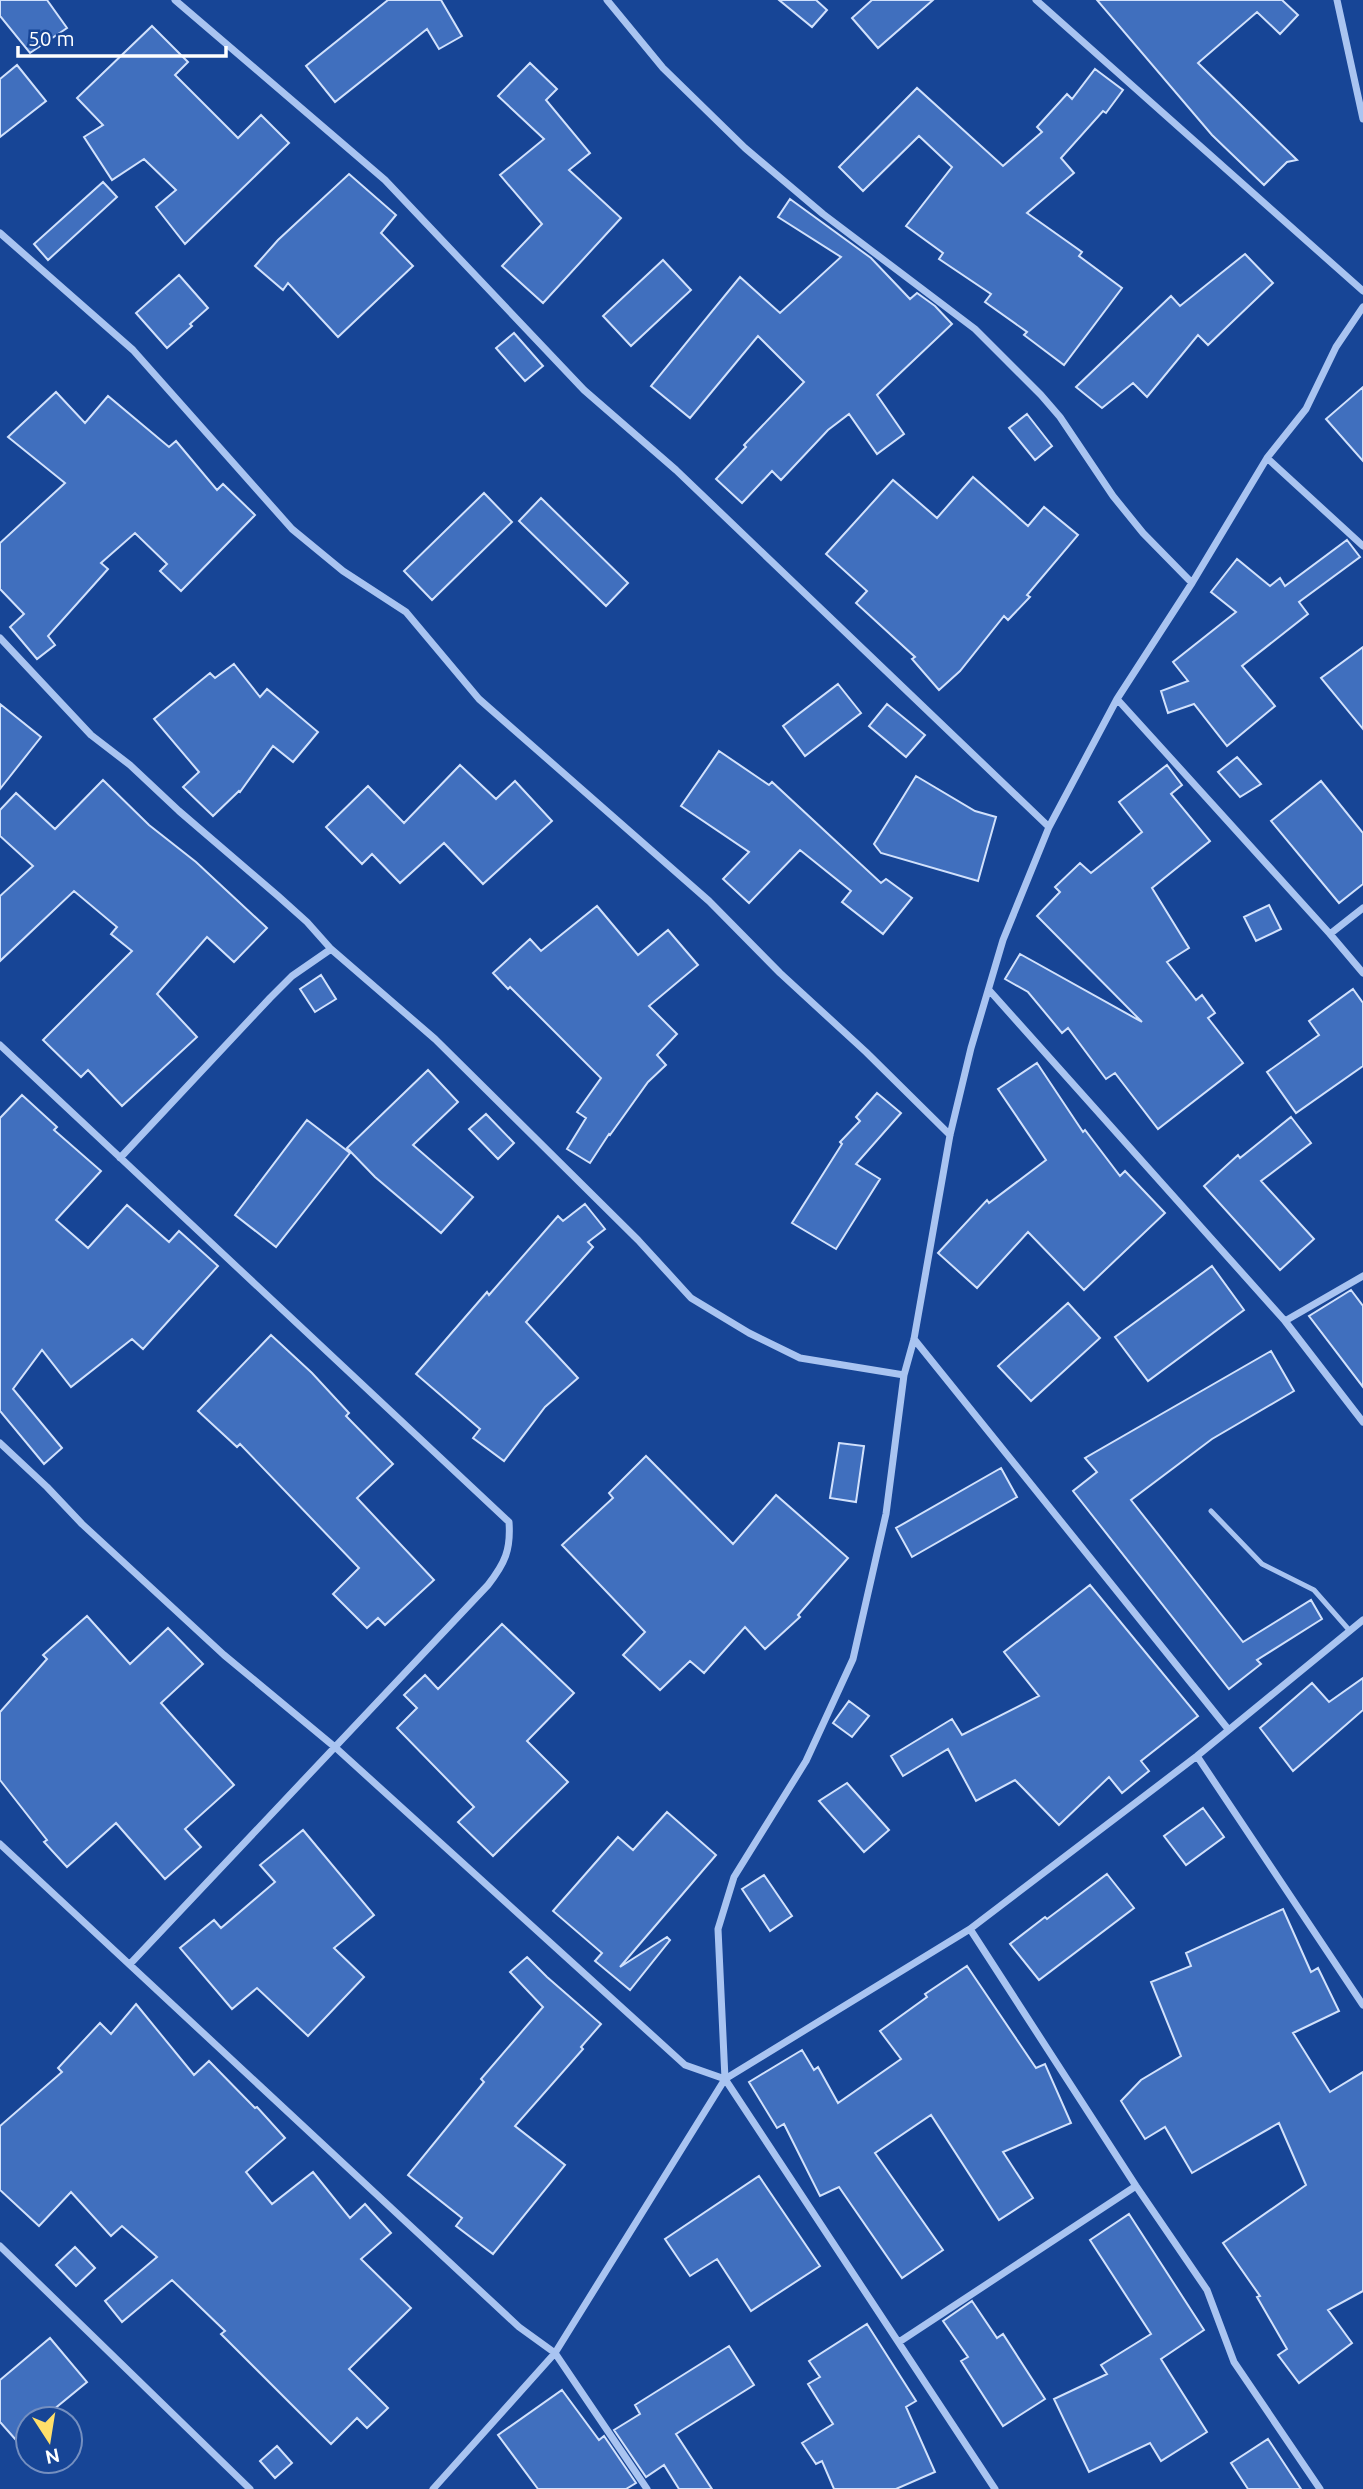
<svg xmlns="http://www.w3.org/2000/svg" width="1363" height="2489" font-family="Ubuntu,sans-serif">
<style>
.building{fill:#406fbe;stroke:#d1e1fc;stroke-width:2}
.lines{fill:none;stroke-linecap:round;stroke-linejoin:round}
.lane{stroke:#a9c4f1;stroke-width:5}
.street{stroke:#a9c4f1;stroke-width:7}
</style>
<rect width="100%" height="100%" fill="#174596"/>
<path class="building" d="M 0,0 L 47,0 L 67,28 L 30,53 L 0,16 Z
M 388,0 L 441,0 L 462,36 L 439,49 L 427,29 L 335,102 L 306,66 Z
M 779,0 L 816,0 L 827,10 L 812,27 Z
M 872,0 L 933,0 L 878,48 L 852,18 Z
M 1097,0 L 1282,0 L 1298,15 L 1280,34 L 1257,12 L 1198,63 L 1297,160 L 1287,162 L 1264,185 L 1212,135 Z
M 152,26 L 188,62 L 175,75 L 238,138 L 261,115 L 289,143 L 185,244 L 156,207 L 176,190 L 144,159 L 112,180 L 84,137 L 103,125 L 77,98 Z
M 530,63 L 557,89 L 546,100 L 590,153 L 569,170 L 621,218 L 543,303 L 502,266 L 542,224 L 500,175 L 544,139 L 498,96 Z
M 17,65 L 46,101 L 0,137 L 0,79 Z
M 1095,69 L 1123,90 L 1106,113 L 1103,111 L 1061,158 L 1074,173 L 1027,213 L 1082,252 L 1079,256 L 1122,288 L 1064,365 L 1024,335 L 1027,332 L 985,302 L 991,294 L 939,259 L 943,253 L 906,226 L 952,167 L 919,136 L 863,191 L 839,167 L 917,88 L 1003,166 L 1042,132 L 1037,127 L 1067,94 L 1072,99 Z
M 349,174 L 396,215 L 381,233 L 413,266 L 338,337 L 288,283 L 283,290 L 255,266 L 278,240 Z
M 103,182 L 117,197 L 48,260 L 34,244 Z
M 790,199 L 871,258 L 910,299 L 917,293 L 935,306 L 952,324 L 877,395 L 904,434 L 877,454 L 849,414 L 828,430 L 781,480 L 772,471 L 742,503 L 716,479 L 746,447 L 744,445 L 804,382 L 758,336 L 690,418 L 651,386 L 740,277 L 780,313 L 841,257 L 778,217 Z
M 1245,254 L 1273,283 L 1208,345 L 1198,335 L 1147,397 L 1133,383 L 1102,408 L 1076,387 L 1171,296 L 1180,306 Z
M 663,260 L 691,290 L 631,346 L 603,316 Z
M 179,275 L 208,308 L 190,324 L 192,326 L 167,348 L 136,313 Z
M 514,333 L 543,366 L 525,381 L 496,348 Z
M 1363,387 L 1363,461 L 1326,419 Z
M 56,392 L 85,423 L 108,396 L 169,447 L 176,441 L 217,490 L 223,484 L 255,515 L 181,591 L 160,571 L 167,564 L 135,533 L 101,563 L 108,569 L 48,636 L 55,645 L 37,659 L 10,627 L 24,614 L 0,589 L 0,543 L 65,483 L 8,437 Z
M 1027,414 L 1052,446 L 1035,460 L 1009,428 Z
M 973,477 L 1028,526 L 1044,507 L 1078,535 L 1027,595 L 1030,597 L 1008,620 L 1004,616 L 960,671 L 939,690 L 912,659 L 915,657 L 856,603 L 867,591 L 826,554 L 893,480 L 937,518 Z
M 484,493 L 512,522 L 432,600 L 404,571 Z
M 541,498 L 628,583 L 606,606 L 519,521 Z
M 1347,540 L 1360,557 L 1299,602 L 1308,614 L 1242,666 L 1275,706 L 1227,746 L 1194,704 L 1168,713 L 1161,691 L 1188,681 L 1173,662 L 1236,612 L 1211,592 L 1237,559 L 1270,586 L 1280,578 L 1285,586 Z
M 1363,647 L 1363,729 L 1321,678 Z
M 234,664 L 260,697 L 267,689 L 318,732 L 293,762 L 273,746 L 240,792 L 239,791 L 213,816 L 183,787 L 199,772 L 154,719 L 210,673 L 215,678 Z
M 838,684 L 861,713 L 805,756 L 783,726 Z
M 0,704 L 41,737 L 0,789 Z
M 887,704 L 925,735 L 906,757 L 869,726 Z
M 719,751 L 769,785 L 772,782 L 881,883 L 886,879 L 912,898 L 883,934 L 842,902 L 851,891 L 800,850 L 749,903 L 723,879 L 749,852 L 681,806 Z
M 1237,757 L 1261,784 L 1240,797 L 1218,772 Z
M 460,765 L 496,799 L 515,781 L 552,821 L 483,884 L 444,843 L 400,883 L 372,854 L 362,864 L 326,827 L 368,786 L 404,823 Z
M 1167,765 L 1182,785 L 1171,794 L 1210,841 L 1152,888 L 1189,948 L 1167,962 L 1196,1000 L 1202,995 L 1215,1013 L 1208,1018 L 1243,1063 L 1158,1129 L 1115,1073 L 1106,1079 L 1068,1028 L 1062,1033 L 1028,992 L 1005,979 L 1020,954 L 1142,1022 L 1037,916 L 1060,892 L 1055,887 L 1080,863 L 1091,873 L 1142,832 L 1119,802 Z
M 916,776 L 975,811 L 996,817 L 978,881 L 881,853 L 874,844 Z
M 103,780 L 149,825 L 196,862 L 267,928 L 234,962 L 207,937 L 157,994 L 197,1037 L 122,1106 L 88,1070 L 81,1077 L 43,1040 L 132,951 L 111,934 L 117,927 L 74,891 L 0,961 L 0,896 L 33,866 L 0,836 L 0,810 L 16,793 L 55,829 Z
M 1321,781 L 1363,833 L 1363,884 L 1339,903 L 1271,821 Z
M 1269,905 L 1281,929 L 1256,941 L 1244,917 Z
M 597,906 L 638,955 L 668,930 L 698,965 L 649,1006 L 677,1034 L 657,1055 L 666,1065 L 648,1082 L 610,1135 L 609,1134 L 590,1163 L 567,1149 L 586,1118 L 577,1112 L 601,1078 L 510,987 L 508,989 L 493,973 L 530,939 L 541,951 Z
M 321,975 L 336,999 L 315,1012 L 300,989 Z
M 1353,989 L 1363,1003 L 1363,1066 L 1296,1113 L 1267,1072 L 1319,1035 L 1309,1021 Z
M 1037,1063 L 1083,1132 L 1085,1130 L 1120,1176 L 1125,1171 L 1165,1213 L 1084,1290 L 1028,1232 L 977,1288 L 938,1253 L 987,1200 L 989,1203 L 1046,1160 L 998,1089 Z
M 428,1070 L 458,1102 L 413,1145 L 473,1197 L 441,1233 L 375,1177 L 347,1148 Z
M 877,1093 L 901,1113 L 856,1164 L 880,1179 L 836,1249 L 792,1223 L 842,1144 L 840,1142 L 860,1121 L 856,1117 Z
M 22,1095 L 57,1127 L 54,1130 L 101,1171 L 56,1220 L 88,1248 L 127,1205 L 169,1242 L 179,1231 L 218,1266 L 143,1349 L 132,1339 L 71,1387 L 42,1350 L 13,1389 L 62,1448 L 44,1464 L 0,1411 L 0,1118 Z
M 486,1114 L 514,1143 L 498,1159 L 469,1129 Z
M 1291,1117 L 1311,1143 L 1261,1181 L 1314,1239 L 1280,1270 L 1204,1186 L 1238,1155 L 1240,1158 Z
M 307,1120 L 350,1153 L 276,1247 L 235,1215 Z
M 585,1204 L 605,1229 L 588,1242 L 593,1247 L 526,1322 L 578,1378 L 545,1407 L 504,1461 L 473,1438 L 480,1429 L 416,1374 L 487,1292 L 489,1295 L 558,1216 L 563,1221 Z
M 1212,1266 L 1244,1310 L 1148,1381 L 1115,1337 Z
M 1351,1290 L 1363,1306 L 1363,1387 L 1309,1316 Z
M 1068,1303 L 1100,1338 L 1031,1401 L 998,1366 Z
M 271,1335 L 312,1373 L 349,1413 L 346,1416 L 393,1464 L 357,1498 L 434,1580 L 385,1625 L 378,1618 L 367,1628 L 333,1594 L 359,1568 L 240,1444 L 237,1447 L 198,1411 Z
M 1271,1351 L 1294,1391 L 1212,1439 L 1131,1500 L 1243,1642 L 1311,1600 L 1322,1619 L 1257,1660 L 1261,1664 L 1229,1689 L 1073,1491 L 1097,1472 L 1085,1458 Z
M 839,1443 L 864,1446 L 856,1502 L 830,1498 Z
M 646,1456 L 733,1544 L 776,1495 L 848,1558 L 798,1615 L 800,1617 L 765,1649 L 745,1627 L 704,1673 L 690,1661 L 660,1690 L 623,1655 L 645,1632 L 562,1545 L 613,1498 L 609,1493 Z
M 1001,1468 L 1017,1497 L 912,1557 L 896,1528 Z
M 1090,1585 L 1198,1716 L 1141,1761 L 1149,1771 L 1122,1793 L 1109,1777 L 1059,1825 L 1015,1780 L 976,1801 L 948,1749 L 903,1776 L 891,1756 L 952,1719 L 962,1735 L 1039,1696 L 1004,1652 Z
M 87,1616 L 130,1664 L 168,1628 L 203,1664 L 161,1703 L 234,1785 L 185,1829 L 201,1847 L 165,1879 L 116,1823 L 67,1867 L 44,1842 L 47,1840 L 0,1780 L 0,1712 L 47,1659 L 43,1655 Z
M 502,1624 L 574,1693 L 527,1741 L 568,1782 L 493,1856 L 458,1822 L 474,1807 L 397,1728 L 417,1708 L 404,1695 L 425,1675 L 438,1689 Z
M 1363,1678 L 1363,1710 L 1293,1771 L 1260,1728 L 1312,1683 L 1329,1702 Z
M 849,1701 L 869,1716 L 852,1737 L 833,1723 Z
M 847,1783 L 889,1830 L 864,1852 L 819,1801 Z
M 1203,1808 L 1224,1837 L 1186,1865 L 1164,1836 Z
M 667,1812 L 716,1855 L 620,1967 L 667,1937 L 670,1940 L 630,1990 L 595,1961 L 602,1953 L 553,1911 L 618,1837 L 633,1850 Z
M 303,1830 L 374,1915 L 334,1948 L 364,1977 L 308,2036 L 257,1988 L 232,2009 L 180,1948 L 214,1920 L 221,1928 L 275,1882 L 260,1865 Z
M 1107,1874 L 1134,1908 L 1039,1980 L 1010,1944 L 1045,1917 L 1047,1919 Z
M 764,1875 L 792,1916 L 770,1931 L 742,1889 Z
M 1283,1909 L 1311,1972 L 1318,1968 L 1339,2011 L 1293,2033 L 1330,2092 L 1363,2072 L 1363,2291 L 1328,2310 L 1352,2343 L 1299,2383 L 1278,2355 L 1287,2349 L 1257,2297 L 1260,2296 L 1223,2243 L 1306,2185 L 1279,2123 L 1192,2173 L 1165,2127 L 1145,2139 L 1121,2101 L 1141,2080 L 1181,2056 L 1151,1982 L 1191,1966 L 1186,1953 Z
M 527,1957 L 547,1977 L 601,2024 L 581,2047 L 583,2049 L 515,2126 L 565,2165 L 493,2254 L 456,2226 L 462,2218 L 408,2175 L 484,2082 L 481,2079 L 543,2007 L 510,1972 Z
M 967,1966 L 1036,2068 L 1045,2064 L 1071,2123 L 1003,2152 L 1033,2198 L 999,2220 L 931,2115 L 875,2153 L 943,2250 L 902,2278 L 839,2187 L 820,2196 L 784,2124 L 777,2128 L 749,2082 L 802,2050 L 814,2070 L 818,2067 L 838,2103 L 901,2059 L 880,2031 L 927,1997 L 925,1994 Z
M 136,2004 L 194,2075 L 209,2061 L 255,2108 L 257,2107 L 285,2138 L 246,2172 L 272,2204 L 313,2172 L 350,2218 L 365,2204 L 391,2233 L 361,2259 L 411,2308 L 349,2369 L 388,2408 L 367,2428 L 357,2418 L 331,2444 L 221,2334 L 225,2331 L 172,2280 L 122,2322 L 105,2301 L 157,2257 L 122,2226 L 111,2236 L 71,2192 L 39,2226 L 0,2190 L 0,2126 L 62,2072 L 58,2068 L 100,2023 L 111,2034 Z
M 759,2176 L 820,2266 L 751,2311 L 717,2259 L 690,2276 L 665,2239 Z
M 1129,2214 L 1204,2330 L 1161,2359 L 1207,2432 L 1161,2461 L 1150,2443 L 1089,2472 L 1054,2399 L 1107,2374 L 1101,2365 L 1151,2334 L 1090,2240 Z
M 75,2247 L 95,2268 L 76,2286 L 56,2265 Z
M 972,2301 L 997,2338 L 1003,2334 L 1045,2399 L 1003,2426 L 961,2361 L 968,2357 L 943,2321 Z
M 867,2324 L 916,2401 L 906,2407 L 935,2472 L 896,2489 L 834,2489 L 822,2461 L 816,2464 L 802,2443 L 833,2424 L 808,2384 L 820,2377 L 809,2361 Z
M 50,2338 L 87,2382 L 42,2419 L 28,2419 L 28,2430 L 16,2440 L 0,2422 L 0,2380 Z
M 729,2346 L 754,2385 L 676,2434 L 712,2489 L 679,2489 L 664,2465 L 646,2477 L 614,2430 L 640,2414 L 635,2405 Z
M 562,2390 L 599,2440 L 604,2436 L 636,2483 L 626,2489 L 538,2489 L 498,2435 Z
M 1268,2439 L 1301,2489 L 1248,2489 L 1231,2463 Z
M 277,2446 L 292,2463 L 275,2478 L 260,2461 Z"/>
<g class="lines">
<path class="lane" d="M 1211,1511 L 1262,1564 L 1314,1590 L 1350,1631"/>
<path class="street" d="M 175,0 L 385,180 L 584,390 L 676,470 L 1049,827
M 607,0 L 663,68 L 745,148 L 823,214 L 975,329 L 1041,395 L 1060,417 L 1113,496 L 1143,533 L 1192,583
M 1036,0 L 1363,291
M 1337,0 L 1363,119
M 0,233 L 133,350 L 292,529 L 343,571 L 406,612 L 479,699 L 709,901 L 780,973 L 866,1052 L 950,1135
M 1267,458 L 1363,546
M 0,638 L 91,735 L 130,765 L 179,811 L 278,896 L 307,922 L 331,949 L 435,1039 L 638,1240 L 691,1298 L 749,1333 L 800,1358 L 904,1375
M 1117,699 L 1330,934 L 1363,973
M 1330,934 L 1363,908
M 989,990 L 1285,1321 L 1363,1422
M 0,1045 L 509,1522 C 511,1550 505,1563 488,1585 L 130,1964
M 120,1158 L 270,998 L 292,976 L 331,949
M 1285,1321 L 1363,1276
M 914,1339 L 1228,1729
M 0,1443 L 47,1487 L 82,1524 L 224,1655 L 336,1748 L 685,2065 L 725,2079
M 1197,1756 L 1363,2005
M 0,1844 L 519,2327 L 555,2353 L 647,2489
M 970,1929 L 1136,2186 L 1207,2290 L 1234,2362 L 1320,2489
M 0,2246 L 250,2489
M 899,2342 L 1136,2186
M 433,2489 L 555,2353 L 725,2079 L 970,1929 L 1197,1756 L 1363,1620
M 995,2489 L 725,2079 L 718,1929 L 734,1877 L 806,1761 L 853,1659 L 886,1514 L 904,1375 L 914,1339 L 950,1135 L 971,1048 L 1003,940 L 1049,827 L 1117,699 L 1192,583 L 1267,458 L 1306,409 L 1336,347 L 1363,307"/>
</g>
<g transform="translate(49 2440) rotate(168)"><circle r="33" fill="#174596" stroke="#748fc0" stroke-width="2"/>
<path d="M0-5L12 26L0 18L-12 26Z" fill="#ffdf6a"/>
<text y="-10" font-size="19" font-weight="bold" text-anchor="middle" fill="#ffffff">N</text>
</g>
<path d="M18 46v10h208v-10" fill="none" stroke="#ffffff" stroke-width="3.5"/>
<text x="28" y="46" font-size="21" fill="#ffffff" stroke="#174596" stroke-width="5" paint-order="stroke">50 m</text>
</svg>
